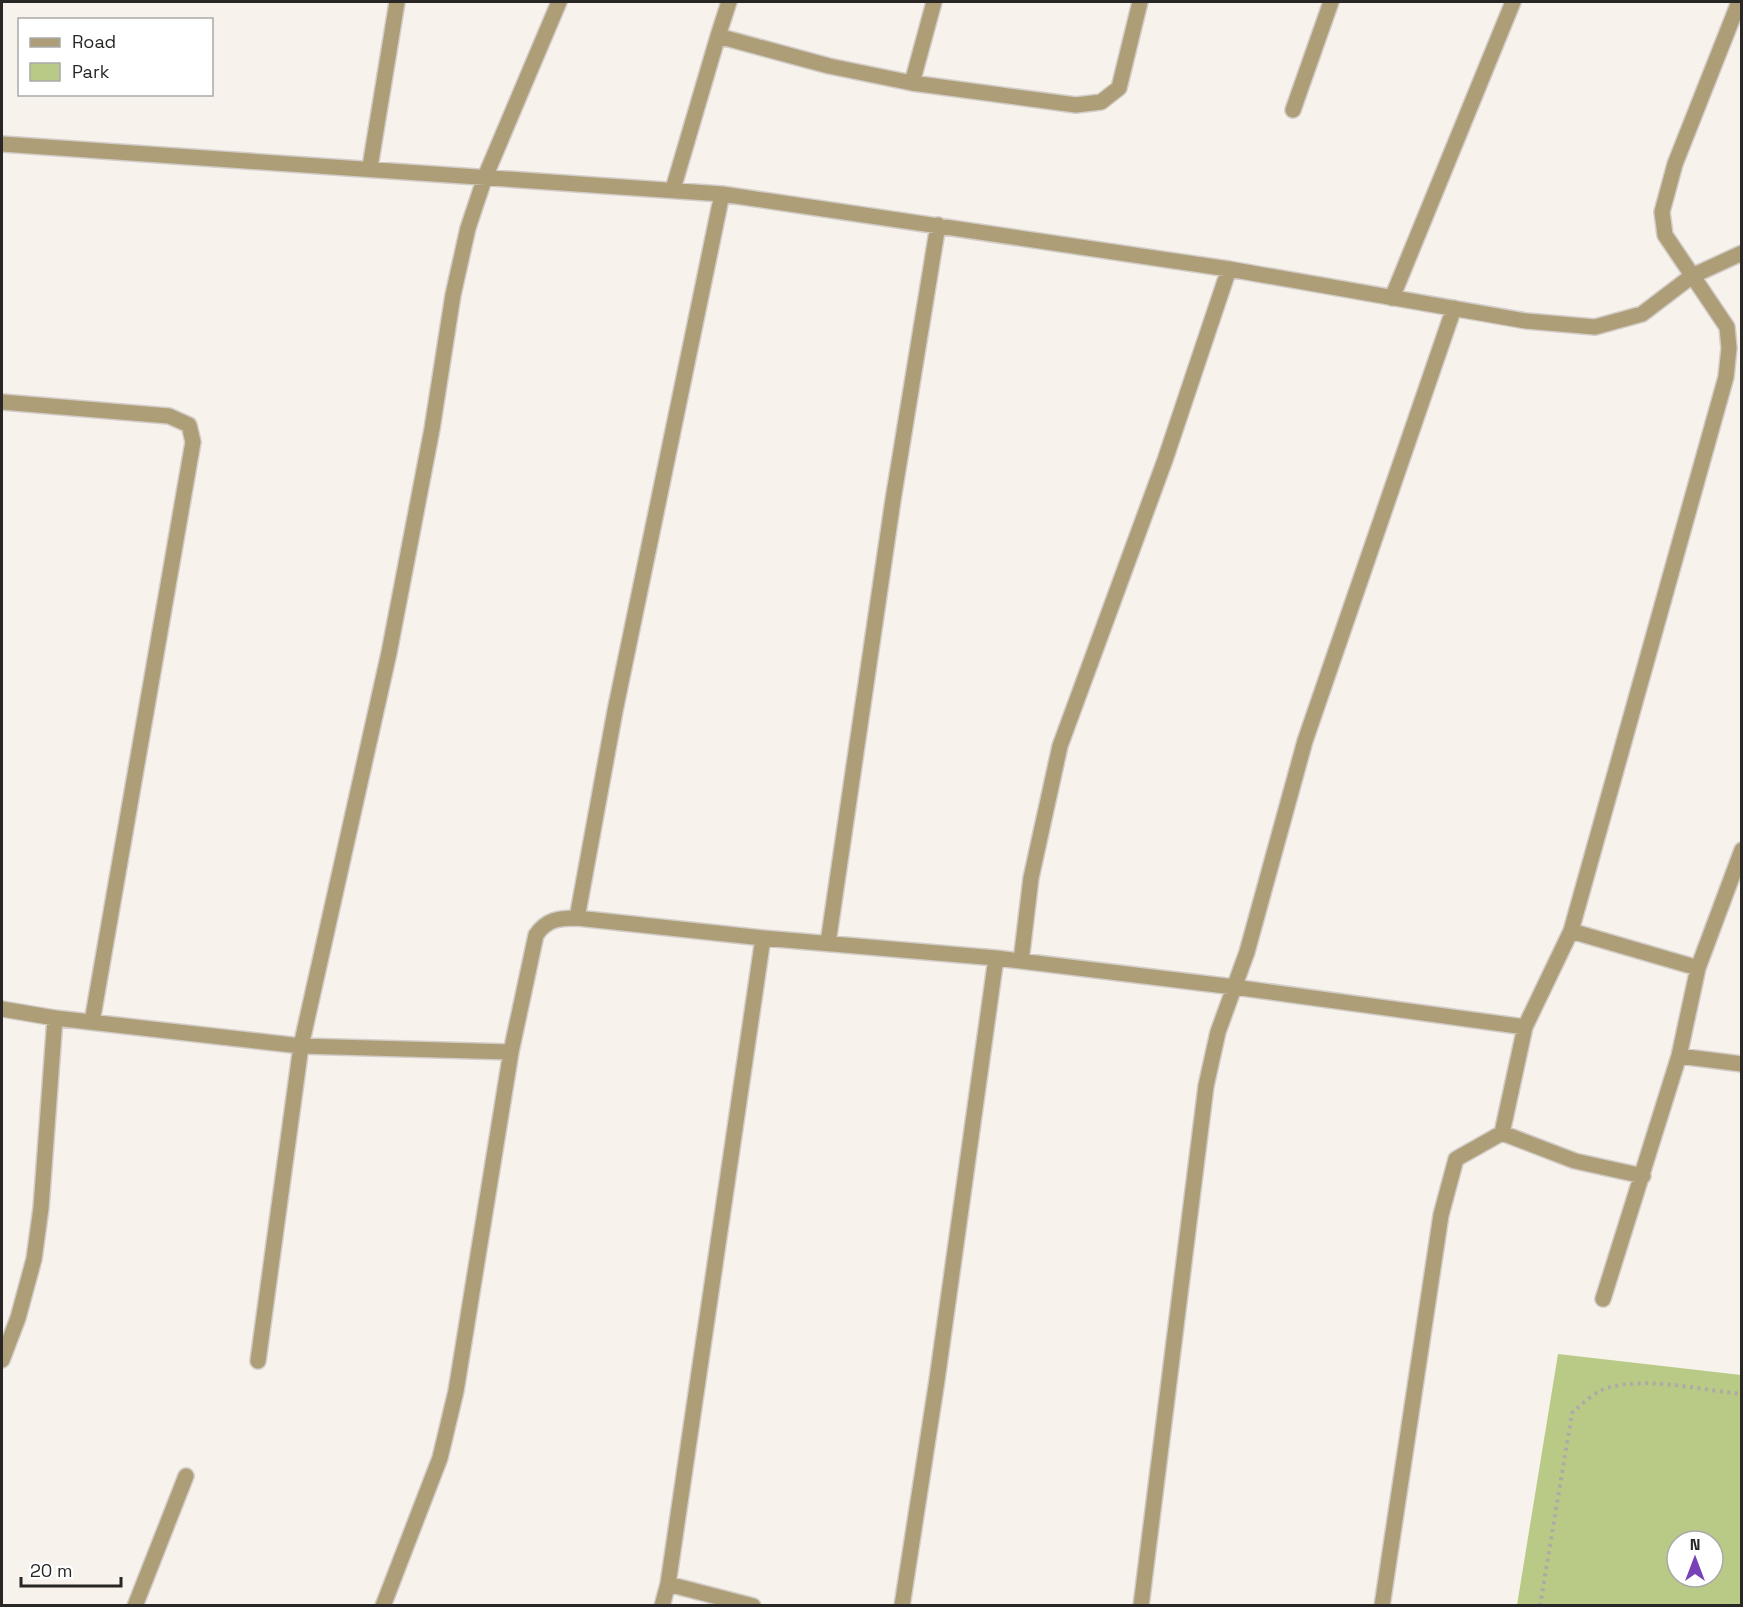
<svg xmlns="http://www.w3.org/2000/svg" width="1743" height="1607" font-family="'Space Grotesk',sans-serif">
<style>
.green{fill:#b9ca86;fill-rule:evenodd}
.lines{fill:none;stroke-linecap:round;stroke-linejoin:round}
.minor-casing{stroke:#d2cdc8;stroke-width:18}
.path{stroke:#aeaaa6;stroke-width:4;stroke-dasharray:3 4.5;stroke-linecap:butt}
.minor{stroke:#ae9e78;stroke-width:15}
</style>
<rect width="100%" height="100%" fill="#f7f2ec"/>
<path class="green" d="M 1558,1354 L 1741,1375 L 1741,1605 L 1517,1605 ZM 1677,1541 L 1713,1541 L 1713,1577 L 1677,1577 Z"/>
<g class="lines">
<defs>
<path id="minor" d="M 718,36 L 729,2
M 912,83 L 1076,105 L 1101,102 L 1119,88 L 1140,2
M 1293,110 L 1331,2
M 2,144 L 722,194 L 1229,269 L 1526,321 L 1595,327 L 1642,314 L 1692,276 L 1742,253
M 370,167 L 397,2
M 673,189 L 718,36 L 829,66 L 912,83 L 934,2
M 1392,298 L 1513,2
M 2,402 L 169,416 L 189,425 L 193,442 L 92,1022
M 577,918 L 763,938 L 996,958 L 1234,987 L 1525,1027
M 1571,931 L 1698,968
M 828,943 L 893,500 L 938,225
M 1021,961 L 1031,878 L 1060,746 L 1165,460 L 1229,269
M 2,1009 L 55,1018 L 301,1046 L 511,1052
M 1679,1056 L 1742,1064
M 1502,1133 L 1575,1161 L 1643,1176
M 1603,1299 L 1679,1056 L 1698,968 L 1742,850
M 2,1360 L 18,1318 L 34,1259 L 41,1208 L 55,1018
M 258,1361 L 301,1046 L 389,653 L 432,429 L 453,295 L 468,228 L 485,177 L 559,2
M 668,1584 L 753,1606
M 135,1606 L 186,1476
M 383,1606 L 440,1458 L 456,1391 L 511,1052 L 536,935 C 547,919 559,918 577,918 L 615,711 L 722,194
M 662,1606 L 668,1584 L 763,938
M 902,1606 L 937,1380 L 996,958
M 1141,1606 L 1206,1086 L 1218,1032 L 1247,952 L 1305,741 L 1454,308
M 1382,1606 L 1441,1215 L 1456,1159 L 1502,1133 L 1525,1027 L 1571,931 L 1726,377 L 1729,348 L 1727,327 L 1665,235 L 1662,212 L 1675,164 L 1739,2"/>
</defs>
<use href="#minor" class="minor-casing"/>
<path class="path" d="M 1540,1606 L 1572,1413 C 1583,1403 1596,1390 1611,1387 C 1652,1377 1700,1390 1742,1394"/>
<use href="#minor" class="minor"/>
</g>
<rect width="1743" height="1607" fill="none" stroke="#292725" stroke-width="6"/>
<rect x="18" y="18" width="195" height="78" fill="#ffffff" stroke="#a9a9a8" stroke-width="1.5"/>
<rect x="30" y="38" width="30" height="9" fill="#ae9e78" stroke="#a9a9a8" stroke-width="1.5"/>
<text x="72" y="48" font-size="18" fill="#292725">Road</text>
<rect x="30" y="63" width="30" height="18" fill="#b9ca86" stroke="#a9a9a8" stroke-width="1.5"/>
<text x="72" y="78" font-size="18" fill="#292725">Park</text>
<g transform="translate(1695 1559)"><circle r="28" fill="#ffffff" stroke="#a9a9a8" stroke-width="1.5"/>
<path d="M0-4.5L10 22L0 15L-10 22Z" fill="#7941b7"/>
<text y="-9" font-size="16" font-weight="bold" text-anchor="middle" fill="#292725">N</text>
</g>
<path d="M21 1577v9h100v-9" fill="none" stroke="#292725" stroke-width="3"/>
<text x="30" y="1577" font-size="18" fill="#292725" stroke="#ffffff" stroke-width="4.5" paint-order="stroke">20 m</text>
</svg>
